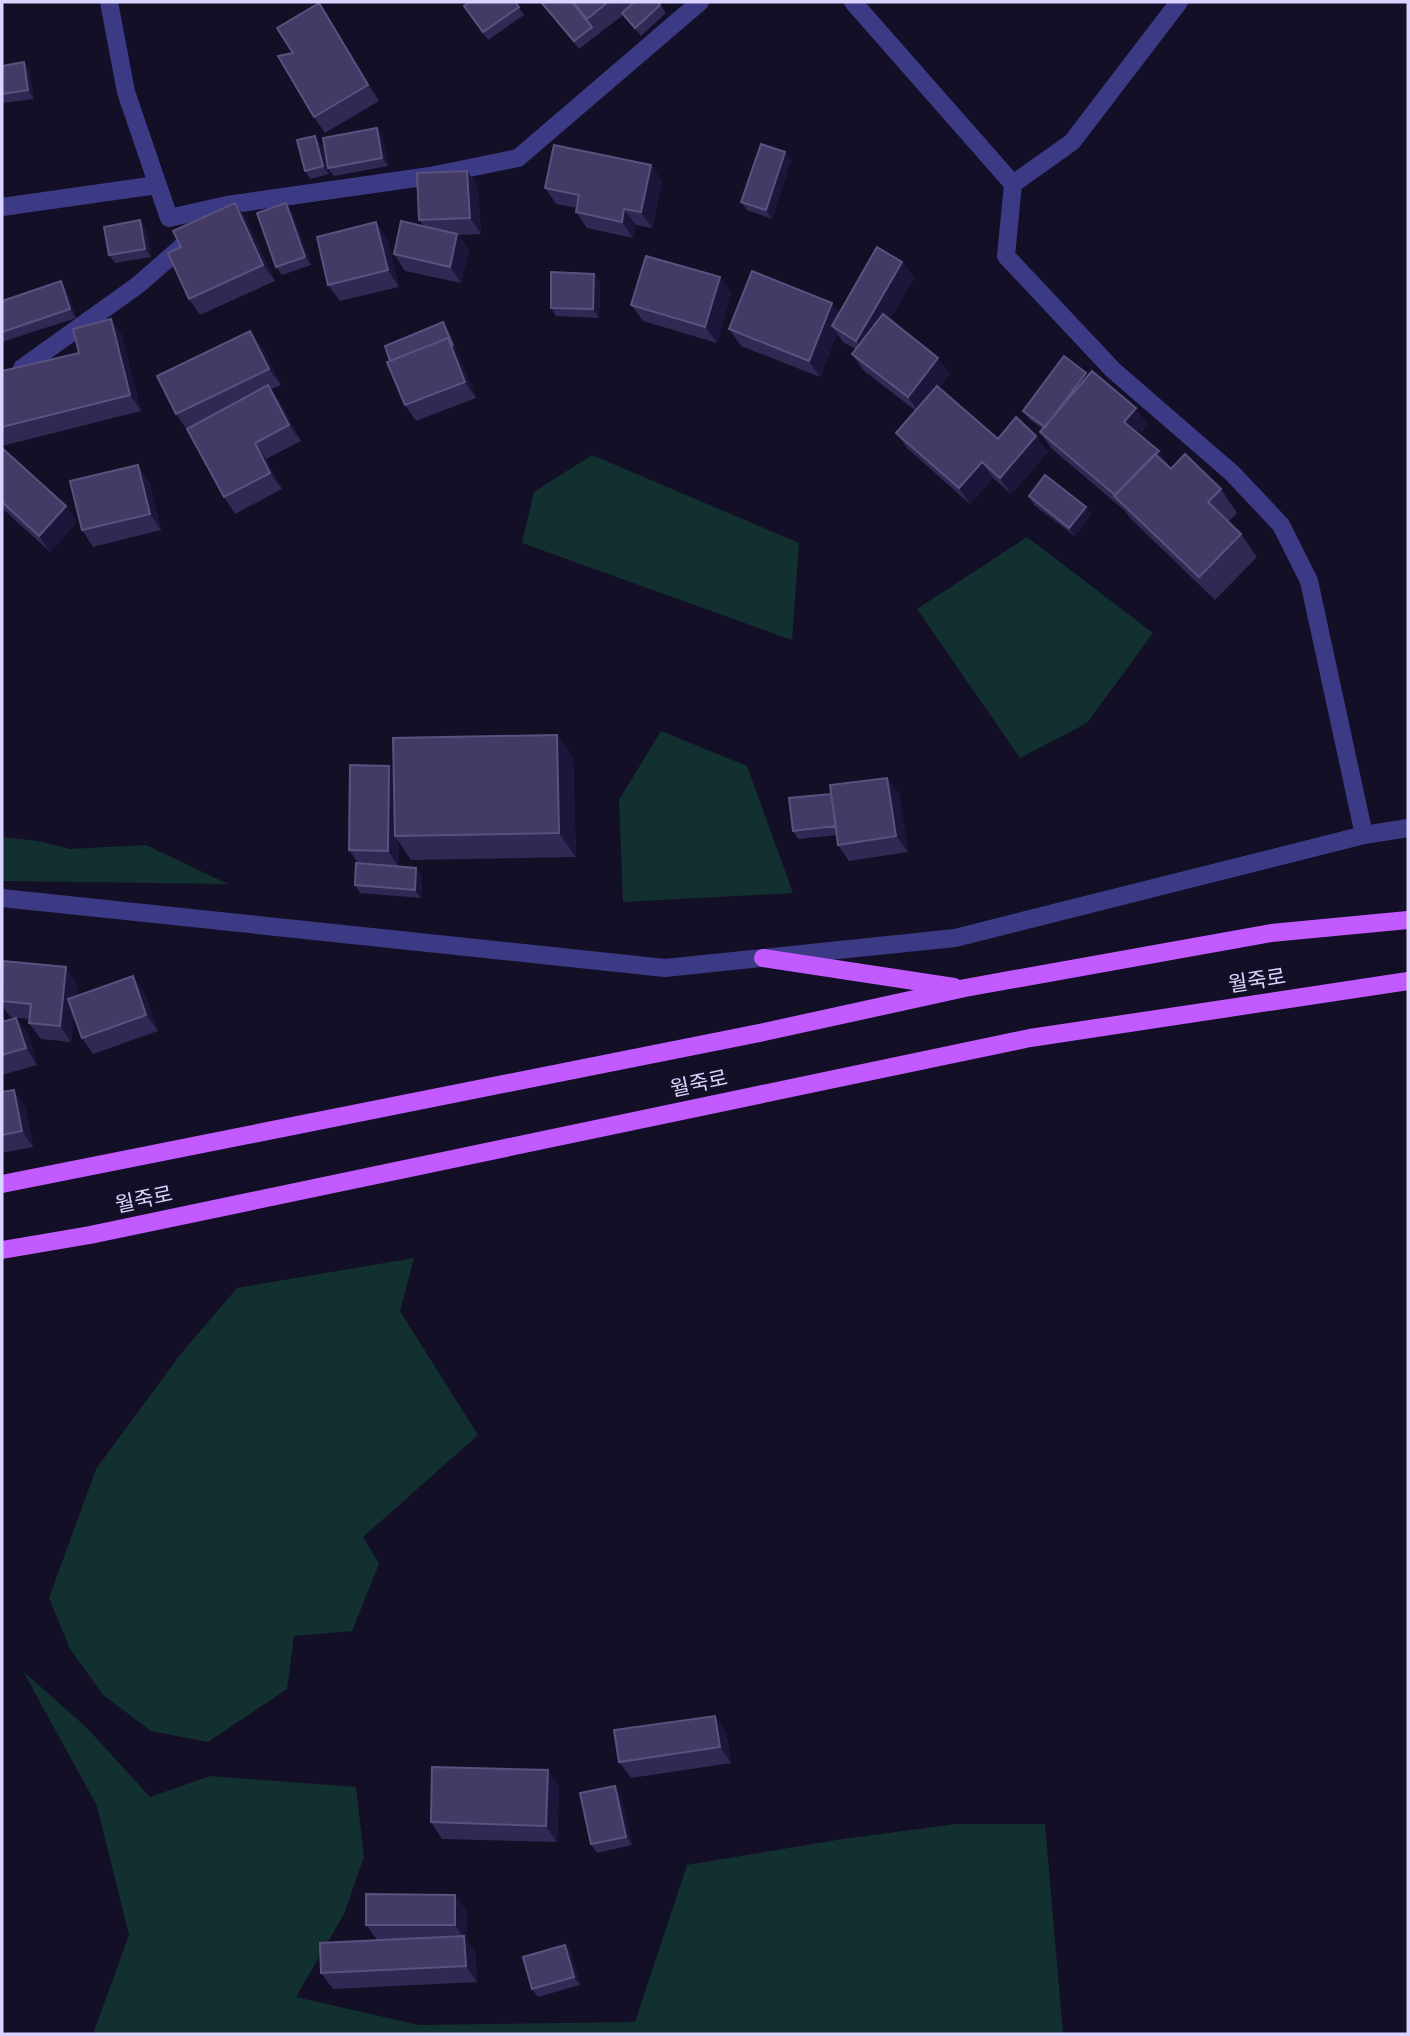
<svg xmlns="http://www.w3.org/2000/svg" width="1410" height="2036" font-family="'Alegreya Sans','Noto Sans KR',sans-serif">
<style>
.green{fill:#12302f}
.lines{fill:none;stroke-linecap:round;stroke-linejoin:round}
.minor{stroke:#3d3a85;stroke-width:18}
.major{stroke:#c25bff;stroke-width:18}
.wall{fill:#312854}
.shaded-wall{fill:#1d163a}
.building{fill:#433a66;stroke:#5a527e;stroke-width:2}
.labels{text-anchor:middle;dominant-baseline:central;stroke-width:6;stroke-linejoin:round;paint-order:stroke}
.street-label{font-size:21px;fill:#d9d4ff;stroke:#130f26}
</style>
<rect width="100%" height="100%" fill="#130f26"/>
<path class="green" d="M 592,455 L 799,543 L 792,640 L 522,543 L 534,492 Z
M 1027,537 L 1153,633 L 1087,723 L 1020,758 L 917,609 Z
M 661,731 L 747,766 L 793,893 L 623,902 L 619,800 Z
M 2,837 L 38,841 L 70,849 L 146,845 L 228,884 L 2,881 Z
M 414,1258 L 400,1311 L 478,1435 L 363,1537 L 379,1564 L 352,1631 L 294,1636 L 287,1689 L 208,1742 L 151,1731 L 103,1695 L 70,1649 L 49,1598 L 96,1469 L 180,1355 L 237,1288 Z
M 23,1671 L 87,1728 L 150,1797 L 210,1776 L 356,1787 L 364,1857 L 344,1914 L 296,1997 L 419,2025 L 635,2022 L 687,1865 L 843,1839 L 956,1824 L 1045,1824 L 1063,2034 L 93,2034 L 129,1935 L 97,1806 Z"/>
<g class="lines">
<path class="minor" d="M 109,2 L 126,92 L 169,218 L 227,205 L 430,176 L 518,158 L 700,2
M 853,2 L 1013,184 L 1006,256 L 1113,370 L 1232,473 L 1281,525 L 1309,581 L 1364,835
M 1013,184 L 1072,142 L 1179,2
M 2,207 L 157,185
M 22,368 L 138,285 L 186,243
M 2,898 L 665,968 L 955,938 L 1364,835 L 1408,828"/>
<path class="major" d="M 763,958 L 954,987
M 2,1184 L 764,1032 L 965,988 L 1271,933 L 1408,920
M 2,1250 L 90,1235 L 1030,1038 L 1408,981"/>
</g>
<path class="wall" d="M 515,2 L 524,15 L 488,40 L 464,6 Z
M 540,2 L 658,2 L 666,13 L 641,36 L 623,15 L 579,49 Z
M 330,19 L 379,101 L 325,133 L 314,117 L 293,53 Z
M 24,62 L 29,71 L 34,99 L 2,103 L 2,66 Z
M 377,128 L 382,137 L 388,166 L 334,176 L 328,168 Z
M 321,144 L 329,174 L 310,179 L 305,171 Z
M 785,152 L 791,160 L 772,219 L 747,210 L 741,202 Z
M 651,165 L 662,182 L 652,228 L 636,225 L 633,238 L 587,228 L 576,212 L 577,208 L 556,204 L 545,188 Z
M 467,171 L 478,187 L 481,234 L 458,235 L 469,250 L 461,283 L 405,271 L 394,254 L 424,226 L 419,220 Z
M 235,203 L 246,219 L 275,281 L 200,315 L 189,299 L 181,247 Z
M 292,212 L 311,265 L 282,275 L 276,267 Z
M 376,222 L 387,239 L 399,287 L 340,301 L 328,285 Z
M 146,228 L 151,257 L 115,263 L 109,255 Z
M 902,262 L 914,278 L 889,320 L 950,374 L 939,388 L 998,439 L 1048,452 L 1011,494 L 993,478 L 970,504 L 908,449 L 896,433 L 916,411 L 863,370 L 852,354 L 855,349 L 843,342 L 837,334 L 820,377 L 741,346 L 729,329 L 832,303 L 839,313 Z
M 594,274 L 600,282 L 599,318 L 556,316 L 551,308 Z
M 720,277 L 731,293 L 717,343 L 643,321 L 631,305 Z
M 66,289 L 76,318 L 2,342 L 2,301 Z
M 111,319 L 122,336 L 141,411 L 2,446 L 2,371 L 79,353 Z
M 443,322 L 448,330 L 476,398 L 416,421 L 405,405 L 390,361 Z
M 262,347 L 281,385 L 271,389 L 279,401 L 301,441 L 266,459 L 282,489 L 235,514 L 224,497 L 188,431 L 176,414 Z
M 1086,373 L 1088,376 L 1148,425 L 1139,434 L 1171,469 L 1221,489 L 1237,513 L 1228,522 L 1241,534 L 1257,557 L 1215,600 L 1131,519 L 1124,510 L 1051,448 L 1040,432 L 1043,429 L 1029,419 L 1023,411 Z
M 2,448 L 77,522 L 50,552 L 2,508 Z
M 149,481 L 161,530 L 93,547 L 82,530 Z
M 1029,496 L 1086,507 L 1091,515 L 1075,536 L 1034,505 Z
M 557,735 L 573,758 L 576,857 L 411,860 L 399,842 L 399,867 L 416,868 L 422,876 L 421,898 L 360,893 L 355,885 L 359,864 L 349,850 L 389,766 L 394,773 Z
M 887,778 L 899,794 L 908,852 L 849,861 L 838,845 L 837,835 L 798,839 L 793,831 L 831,794 Z
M 2,974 L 77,984 L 76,996 L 144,992 L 158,1031 L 93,1054 L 82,1038 L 74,1014 L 71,1042 L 41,1039 L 29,1023 L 30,1019 L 10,1017 L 2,1005 Z
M 2,1012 L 5,1021 L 16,1018 L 28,1034 L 37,1065 L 2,1075 Z
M 2,1092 L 25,1106 L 33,1147 L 2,1153 Z
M 726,1732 L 731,1763 L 631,1778 L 619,1762 Z
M 559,1786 L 557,1842 L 442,1839 L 431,1822 Z
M 620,1794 L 632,1845 L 597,1853 L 591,1844 Z
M 467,1911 L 466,1939 L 475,1952 L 477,1982 L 333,1989 L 321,1973 L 377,1940 L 366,1925 Z
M 565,1945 L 571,1953 L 580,1985 L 538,1997 L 532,1989 Z"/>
<path class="shaded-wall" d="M 319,3 L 330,19 L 379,101 L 368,85 Z
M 24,62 L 29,71 L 34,99 L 28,90 Z
M 377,128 L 382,137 L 388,166 L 382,158 Z
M 315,136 L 321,144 L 329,174 L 323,166 Z
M 785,152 L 791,160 L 772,219 L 766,210 Z
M 651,165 L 662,182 L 652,228 L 641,212 Z
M 467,171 L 478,187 L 481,234 L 470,218 Z
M 235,203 L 246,219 L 275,281 L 263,265 Z
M 286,203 L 292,212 L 311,265 L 305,257 Z
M 624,209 L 636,225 L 633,238 L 622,222 Z
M 140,220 L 146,228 L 151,257 L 145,249 Z
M 376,222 L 387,239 L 399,287 L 388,270 Z
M 457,234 L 469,250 L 461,283 L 450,267 Z
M 902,262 L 914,278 L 868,357 L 856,341 Z
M 594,274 L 600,282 L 599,318 L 593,309 Z
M 720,277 L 731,293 L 717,343 L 705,327 Z
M 61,281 L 66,289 L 76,318 L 70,309 Z
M 832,303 L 843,319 L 832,326 L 837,334 L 820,377 L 809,361 Z
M 111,319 L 122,336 L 141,411 L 130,395 Z
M 443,322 L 448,330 L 476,398 L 465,382 L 448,338 Z
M 250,331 L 262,347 L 281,385 L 269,369 Z
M 938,358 L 950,374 L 919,413 L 908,397 Z
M 1086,373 L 1091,381 L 1045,427 Z
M 268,385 L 279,401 L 301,441 L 289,425 Z
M 1136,408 L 1148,425 L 1136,438 L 1124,422 Z
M 1036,436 L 1048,452 L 1011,494 L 1000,478 Z
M 255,443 L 266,459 L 282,489 L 270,473 Z
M 1159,451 L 1170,467 L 1132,513 L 1122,503 Z
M 982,462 L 993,478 L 970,504 L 959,488 Z
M 138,465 L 149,481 L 161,530 L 150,514 Z
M 66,506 L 77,522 L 50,552 L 39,536 Z
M 1086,507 L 1091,515 L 1075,536 L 1069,528 Z
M 557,735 L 573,758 L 576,857 L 559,833 Z
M 389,766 L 400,782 L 395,836 L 399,842 L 399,867 L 388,851 Z
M 887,778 L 899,794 L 908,852 L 896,836 Z
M 416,868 L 422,876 L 421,898 L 415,890 Z
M 66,967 L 77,984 L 71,1042 L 60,1026 Z
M 133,976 L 144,992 L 158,1031 L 146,1015 Z
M 16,1018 L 28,1034 L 37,1065 L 26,1048 Z
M 14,1090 L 25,1106 L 33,1147 L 22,1131 Z
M 715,1716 L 726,1732 L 731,1763 L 720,1747 Z
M 548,1770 L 559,1786 L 557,1842 L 546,1826 Z
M 615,1786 L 620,1794 L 632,1845 L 626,1837 Z
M 455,1895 L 467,1911 L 466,1939 L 475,1952 L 477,1982 L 466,1966 L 464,1938 L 455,1925 Z
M 565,1945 L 571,1953 L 580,1985 L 574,1977 Z"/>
<path class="building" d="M 470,2 L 515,2 L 519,7 L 483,32 L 464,6 Z
M 541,2 L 572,2 L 592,27 L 574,41 Z
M 573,2 L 608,2 L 587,19 Z
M 634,2 L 658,2 L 660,5 L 635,28 L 622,13 Z
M 319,3 L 368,85 L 314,117 L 278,56 L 293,53 L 277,28 Z
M 24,62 L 28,90 L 2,94 L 2,66 Z
M 377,128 L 382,158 L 328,168 L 323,138 Z
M 315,136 L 323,166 L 305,171 L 297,140 Z
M 761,144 L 785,152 L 766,210 L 741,202 Z
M 554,145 L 651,165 L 641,212 L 624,209 L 622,222 L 576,212 L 579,195 L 545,188 Z
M 467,171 L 470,218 L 419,220 L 417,173 Z
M 235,203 L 263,265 L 189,299 L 168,253 L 181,247 L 173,231 Z
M 286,203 L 305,257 L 276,267 L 257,213 Z
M 140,220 L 145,249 L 109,255 L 104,227 Z
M 401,221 L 457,234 L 450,267 L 394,254 Z
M 376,222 L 388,270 L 328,285 L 317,237 Z
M 877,247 L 902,262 L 856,341 L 832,326 Z
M 646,256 L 720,277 L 705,327 L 631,305 Z
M 752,271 L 832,303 L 809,361 L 729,329 Z
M 551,272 L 594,274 L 593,309 L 551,308 Z
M 61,281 L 70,309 L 2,332 L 2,301 Z
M 883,314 L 938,358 L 908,397 L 852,354 Z
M 111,319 L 130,395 L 2,427 L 2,371 L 79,353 L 73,329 Z
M 443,322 L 453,346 L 448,338 L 390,361 L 385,346 Z
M 250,331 L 269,369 L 176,414 L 157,376 Z
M 448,338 L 465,382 L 405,405 L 387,362 Z
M 1064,356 L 1086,373 L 1045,427 L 1023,411 Z
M 1092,371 L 1136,408 L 1124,422 L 1159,451 L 1115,495 L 1040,432 Z
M 268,385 L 289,425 L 255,443 L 270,473 L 224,497 L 187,429 Z
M 937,386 L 998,439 L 1016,417 L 1036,436 L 1000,478 L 982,462 L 959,488 L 896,433 Z
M 2,448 L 66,506 L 39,536 L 2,502 Z
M 1155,454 L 1171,469 L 1185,454 L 1221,489 L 1208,502 L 1241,534 L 1199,577 L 1114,496 Z
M 138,465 L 150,514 L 82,530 L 70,481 Z
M 1045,475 L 1086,507 L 1069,528 L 1029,496 Z
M 557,735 L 559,833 L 395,836 L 393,738 Z
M 350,765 L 389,766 L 388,851 L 349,850 Z
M 887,778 L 896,836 L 838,845 L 830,785 Z
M 831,794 L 836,826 L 793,831 L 789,798 Z
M 356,863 L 416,868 L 415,890 L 355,885 Z
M 3,961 L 66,967 L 60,1026 L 29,1023 L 31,1004 L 2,1001 Z
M 133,976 L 146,1015 L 82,1038 L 68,999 Z
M 16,1018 L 26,1048 L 2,1055 L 2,1022 Z
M 14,1090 L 22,1131 L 2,1135 L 2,1092 Z
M 715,1716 L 720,1747 L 619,1762 L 614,1730 Z
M 432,1767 L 548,1770 L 546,1826 L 431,1822 Z
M 615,1786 L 626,1837 L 591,1844 L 580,1793 Z
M 366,1894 L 455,1895 L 455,1925 L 366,1925 Z
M 464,1936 L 466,1966 L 321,1973 L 320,1943 Z
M 565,1945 L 574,1977 L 532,1989 L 523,1957 Z"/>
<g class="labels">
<g class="street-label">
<text transform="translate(1257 981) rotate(-9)">월죽로</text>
<text transform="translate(699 1084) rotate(-12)">월죽로</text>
<text transform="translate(144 1200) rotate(-12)">월죽로</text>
</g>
</g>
<rect width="1410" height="2036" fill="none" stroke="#d9d4ff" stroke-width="7"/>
</svg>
